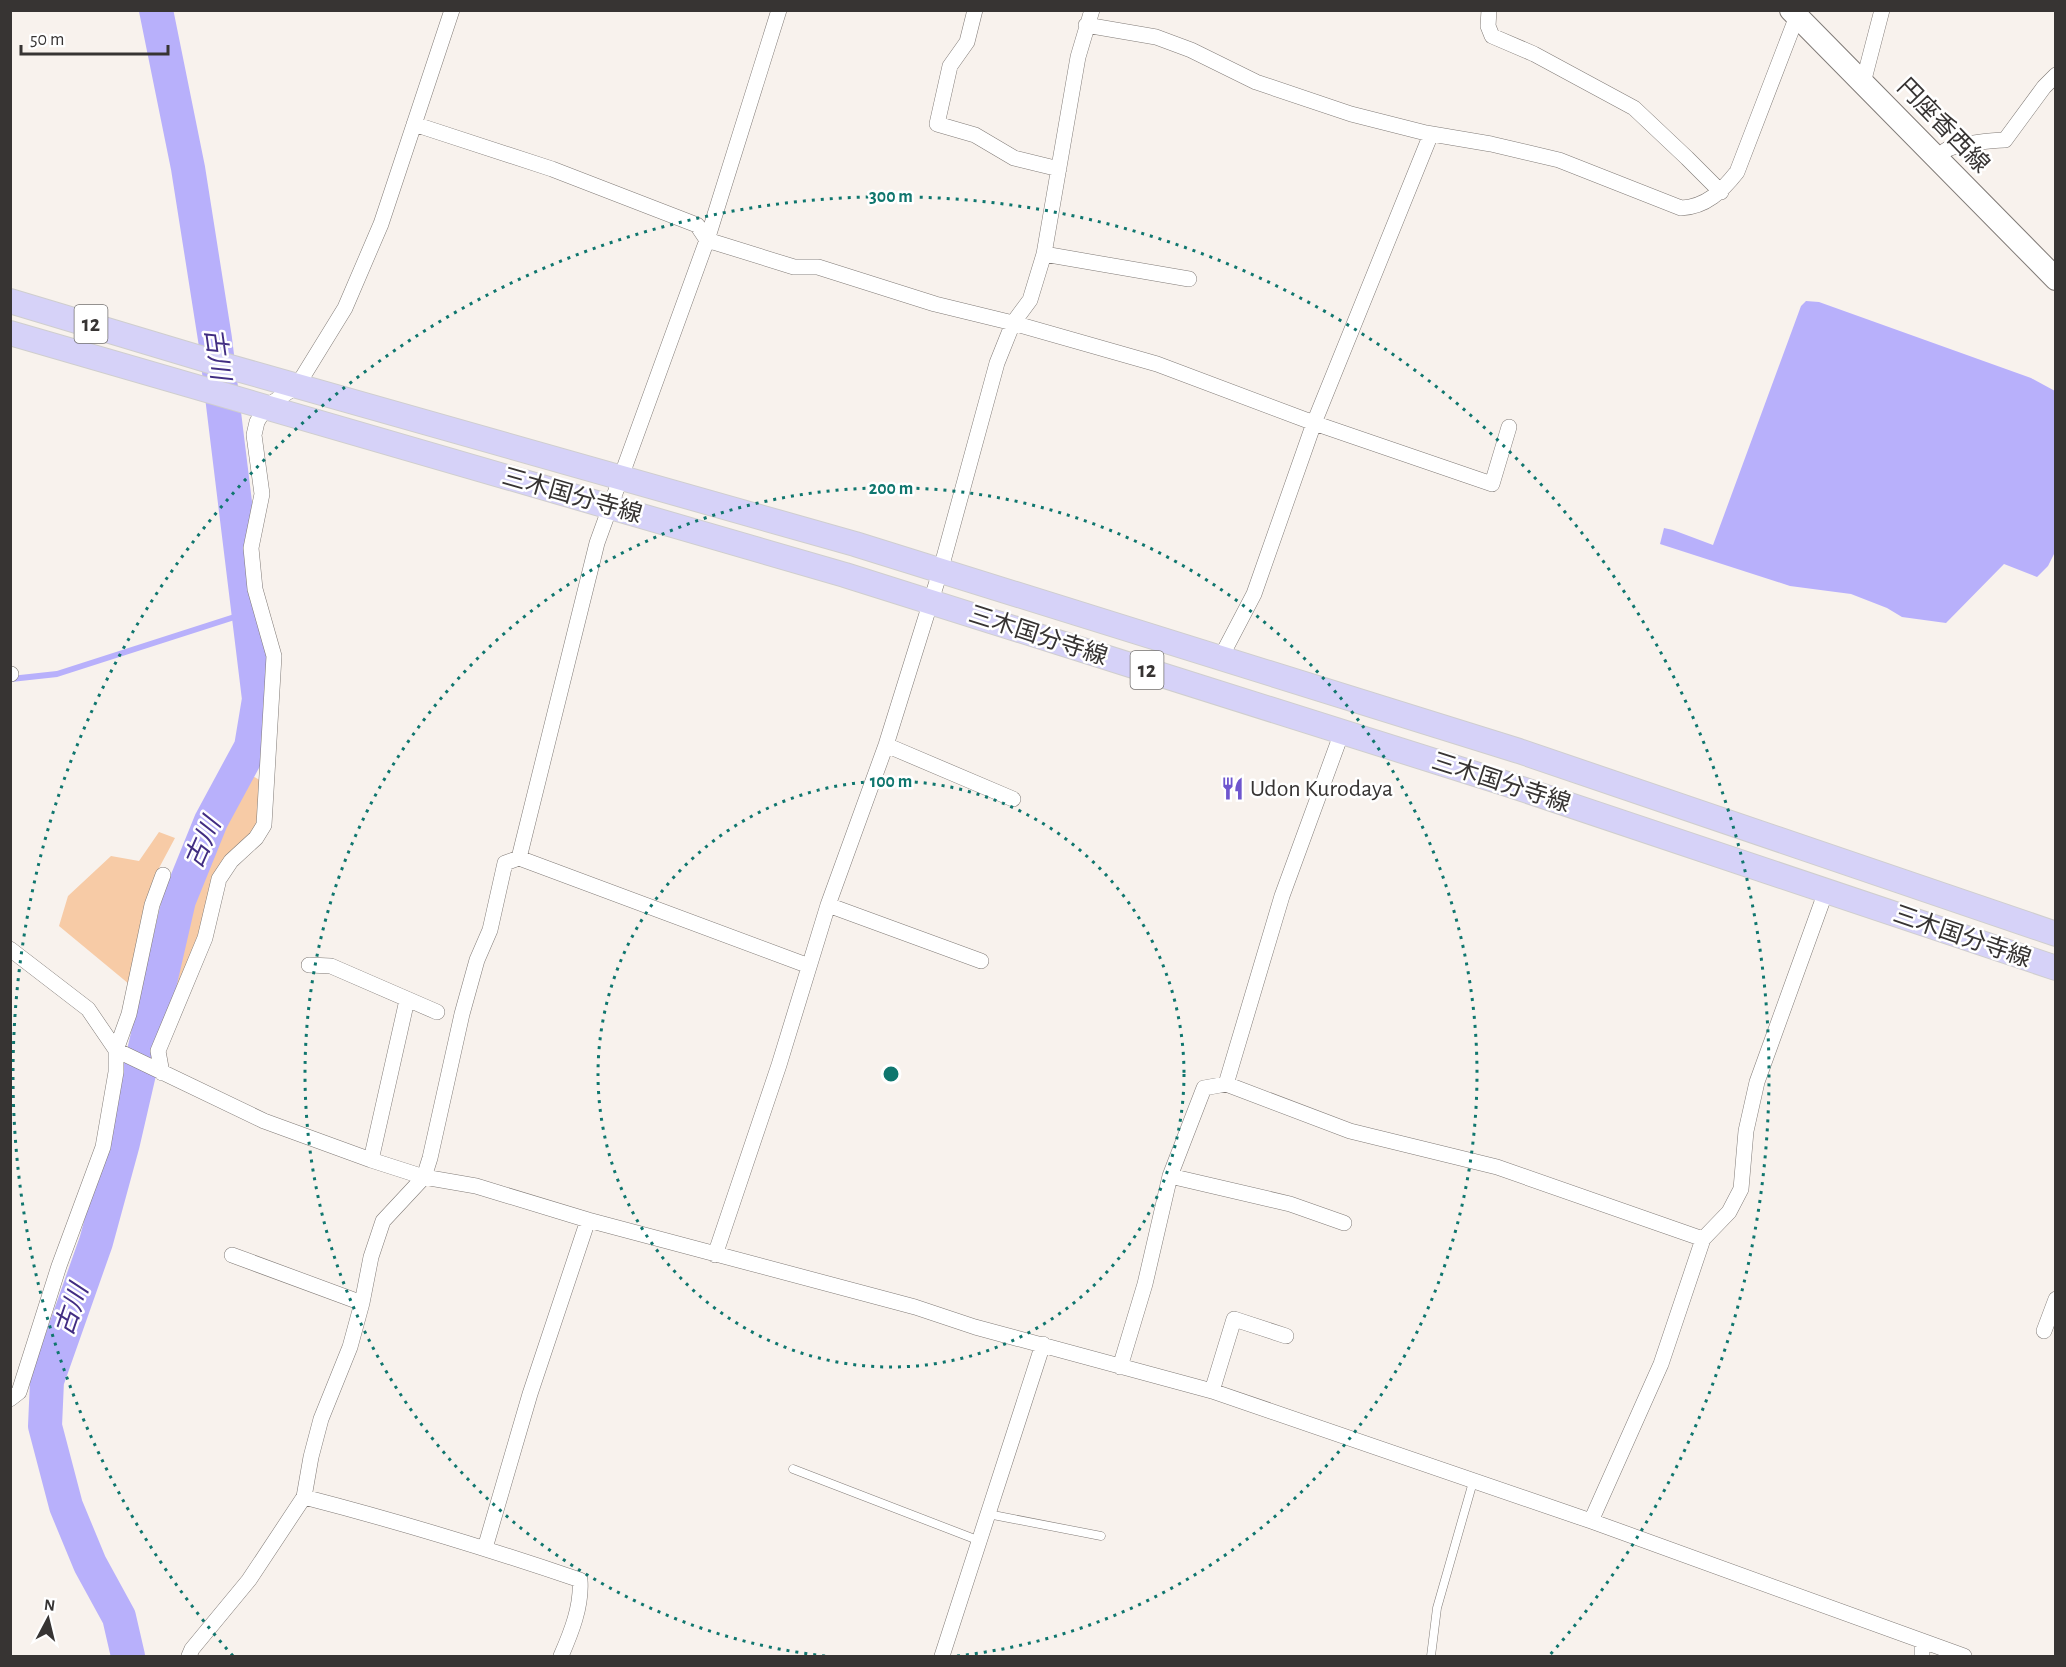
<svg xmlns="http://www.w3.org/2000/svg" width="2066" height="1667" font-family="'Alegreya Sans','Noto Sans JP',sans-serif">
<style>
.green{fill:#f7cba6}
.water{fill:#b8b0fb}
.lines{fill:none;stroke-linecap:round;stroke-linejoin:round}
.stream{stroke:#b8b0fb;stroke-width:6}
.river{stroke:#b8b0fb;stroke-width:34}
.lane-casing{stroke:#817b77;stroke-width:9}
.street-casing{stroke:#817b77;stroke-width:16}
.secondary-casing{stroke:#817b77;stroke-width:24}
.primary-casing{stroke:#cfcece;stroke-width:26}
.lane{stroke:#fff;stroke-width:8}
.street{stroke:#fff;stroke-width:15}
.secondary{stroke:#fff;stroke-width:22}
.primary{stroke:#d6d2f8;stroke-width:24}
.ring{fill:none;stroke:#0f766e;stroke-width:3;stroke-dasharray:3 6}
.labels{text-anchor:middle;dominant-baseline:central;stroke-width:5;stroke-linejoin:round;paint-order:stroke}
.shield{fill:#fff;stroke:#737170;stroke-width:1.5}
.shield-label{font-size:22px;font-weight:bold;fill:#373433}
.street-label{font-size:24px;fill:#373433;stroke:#fff}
.poi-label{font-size:24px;fill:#373433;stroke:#fff;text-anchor:start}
.water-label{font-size:26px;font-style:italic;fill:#412d82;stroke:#fff}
.centre{fill:#0f766e;stroke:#fff;stroke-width:3}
.ring-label{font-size:18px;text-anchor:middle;font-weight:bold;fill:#0f766e;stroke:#fff;stroke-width:5;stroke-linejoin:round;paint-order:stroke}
</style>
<rect width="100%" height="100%" fill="#f8f2ed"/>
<path class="green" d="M 251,775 L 263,782 L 258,822 L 251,837 L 225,859 L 181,989 L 173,987 L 182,908 L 190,885 Z
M 159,832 L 175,838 L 159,868 L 149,894 L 129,984 L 59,926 L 68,896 L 111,856 L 139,861 Z"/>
<path class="water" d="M 1806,301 L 1819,302 L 2031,378 L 2055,391 L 2055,552 L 2048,566 L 2037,577 L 2004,564 L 1946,623 L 1902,617 L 1887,608 L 1851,594 L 1790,586 L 1660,544 L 1664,528 L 1673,530 L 1713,545 L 1801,306 Z"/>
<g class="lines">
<path class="stream" d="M 11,679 L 57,674 L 250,612"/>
<path class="river" d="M 128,1656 L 119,1617 L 90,1564 L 66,1506 L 45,1426 L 47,1381 L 96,1242 L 123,1143 L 179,900 L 211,821 L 251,747 L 259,699 L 215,339 L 188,168 L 156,10"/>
<defs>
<path id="lane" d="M 793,1469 L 980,1541
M 988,1514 L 1101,1536
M 1431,1656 L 1437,1608 L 1473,1482"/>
<path id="street" d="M 779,10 L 707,240 L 597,543 L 519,858 L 809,966
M 975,10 L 967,42 L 950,66 L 937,124 L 975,135 L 1014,158 L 1059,169
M 1489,10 L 1488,26 L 1492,36 L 1534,54 L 1634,108 L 1687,158 L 1721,192
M 1086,25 L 1156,37 L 1191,50 L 1256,82 L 1351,114 L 1426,133 L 1491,144 L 1559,160 L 1681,208 C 1706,207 1722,191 1737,172 L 1797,16
M 1863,83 L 1882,10
M 414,124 L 552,169 L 697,225 L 707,240 L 794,267 L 818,267 L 935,304 L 1013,323 L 1157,364 L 1314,423 L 1492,484 L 1509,427
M 1937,159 C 1940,155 1944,151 1948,149 C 1959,144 1992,140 2005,140 L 2044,87 L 2056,75
M 1044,254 L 1189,279
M 1220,659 L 1254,594 L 1314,423 L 1431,134
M 10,674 L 11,674
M 886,745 L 1013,799
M 828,905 L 981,961
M 10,949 L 88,1009 L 116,1050 L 264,1121 L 371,1160 L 424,1177 L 476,1186 L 588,1220 L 915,1307 L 975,1327 L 1212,1391 L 1591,1521 L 1964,1656
M 309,965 L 331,966 L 437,1012
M 162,1073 L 158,1051 L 205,938 L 219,879 L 231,861 L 256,838 L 264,825 L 274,656 L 255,589 L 251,548 L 262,494 L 254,435 L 257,422 L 266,407 L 297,386 L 345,308 L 381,224 L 452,10
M 1226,1084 L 1282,896 L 1342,732
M 371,1160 L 407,1000
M 1170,1176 L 1290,1204 L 1344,1223
M 232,1255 L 362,1303
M 715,1255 L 779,1065 L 828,905 L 886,745 L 940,572 L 997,363 L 1013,323 L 1030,300 L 1044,254 L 1078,57 L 1092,10
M 2044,1331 L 2056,1299
M 1120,1367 L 1145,1284 L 1170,1176 L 1204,1088 L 1226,1084 L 1350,1131 L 1497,1167 L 1703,1239 L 1729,1212 L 1741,1189 L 1746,1131 L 1757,1082 L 1826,891
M 1212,1391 L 1234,1319 L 1286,1336
M 10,1399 L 19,1392 L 59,1266 L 103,1147 L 116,1072 L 116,1050 L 129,1014 L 152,905 L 163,875
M 304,1497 C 397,1521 489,1549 580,1580 C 582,1606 571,1633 561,1656
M 1591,1521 L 1661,1364 L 1703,1239
M 485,1548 L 530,1394 L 588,1220
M 1922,1641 L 1922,1656
M 189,1656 L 192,1649 L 249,1580 L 304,1497 L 311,1457 L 321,1419 L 350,1347 L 362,1303 L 371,1257 L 383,1221 L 424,1177 L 430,1158 L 462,1014 L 477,960 L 490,930 L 505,863 L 519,858
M 942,1656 L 1043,1344"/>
<path id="secondary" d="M 1791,10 L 2056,279"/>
<path id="primary" d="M 10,301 L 230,367 L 855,544 L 1519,751 L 2056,934
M 10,333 L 845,575 L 1504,783 L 2056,968"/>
</defs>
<use href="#lane" class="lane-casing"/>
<use href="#street" class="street-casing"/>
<use href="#secondary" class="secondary-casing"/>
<use href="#primary" class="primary-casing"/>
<use href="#lane" class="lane"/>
<use href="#street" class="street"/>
<use href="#secondary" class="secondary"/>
<use href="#primary" class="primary"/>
</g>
<g class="ring">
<circle cx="891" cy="1074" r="293"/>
<path d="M825 1656A586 586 0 1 1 957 1656"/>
<path d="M233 1656A878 878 0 1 1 1549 1656"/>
</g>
<defs>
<symbol id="restaurant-bare" viewBox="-9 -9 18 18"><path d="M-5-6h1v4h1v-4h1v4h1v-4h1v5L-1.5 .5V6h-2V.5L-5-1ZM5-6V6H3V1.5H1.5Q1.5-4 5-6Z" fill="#6e55ce" stroke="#fff" stroke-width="2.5" paint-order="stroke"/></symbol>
</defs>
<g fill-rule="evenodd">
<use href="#restaurant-bare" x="1216" y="772" width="33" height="33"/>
</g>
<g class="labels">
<g class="shield">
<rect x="74.5" y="305" width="33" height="38" rx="4.5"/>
<rect x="1130.5" y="651" width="33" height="38" rx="4.5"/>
</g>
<g class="shield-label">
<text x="91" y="324">12</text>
<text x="1147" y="670">12</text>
</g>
<g class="street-label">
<text transform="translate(1943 126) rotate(46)">円座香西線</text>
<text transform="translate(572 496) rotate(16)">三木国分寺線</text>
<text transform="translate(1038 636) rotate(18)">三木国分寺線</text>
<text transform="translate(1501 783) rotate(18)">三木国分寺線</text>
<text transform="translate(1962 937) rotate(19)">三木国分寺線</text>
</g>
<g class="poi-label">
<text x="1250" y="789">Udon Kurodaya</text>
</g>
<g class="water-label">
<text transform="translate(217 354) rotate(82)">古川</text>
<text transform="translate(203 843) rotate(-66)">古川</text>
<text transform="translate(72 1310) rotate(-71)">古川</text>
</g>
</g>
<circle cx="891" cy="1074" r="9" class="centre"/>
<g class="ring-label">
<text x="891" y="202">300 m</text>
<text x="891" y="494">200 m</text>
<text x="891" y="787">100 m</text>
</g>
<rect width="2066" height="1667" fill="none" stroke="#373433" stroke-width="24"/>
<g transform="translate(48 1619) rotate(7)" stroke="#ffffff" stroke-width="4.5" paint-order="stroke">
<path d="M0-4.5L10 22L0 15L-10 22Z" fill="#373433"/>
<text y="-9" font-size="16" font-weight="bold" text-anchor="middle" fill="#373433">N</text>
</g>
<path d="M21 45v9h147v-9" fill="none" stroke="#373433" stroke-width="3"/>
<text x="30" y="45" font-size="18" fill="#373433" stroke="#ffffff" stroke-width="4.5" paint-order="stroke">50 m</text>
</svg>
